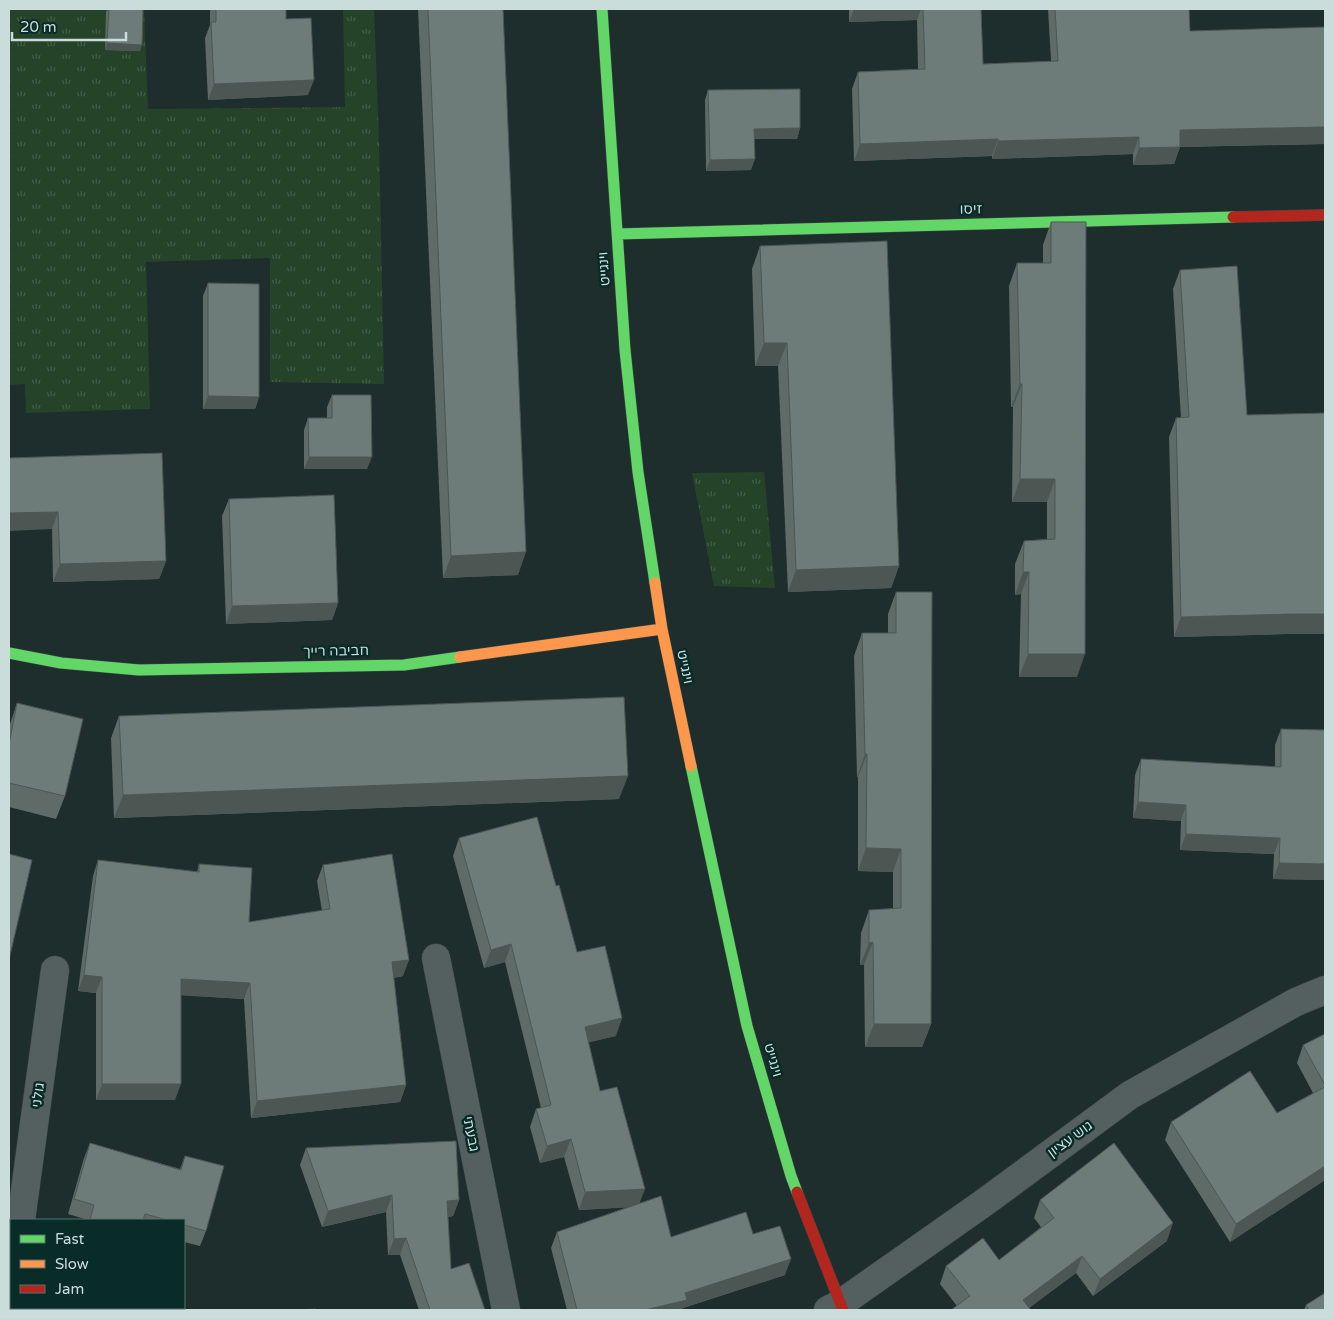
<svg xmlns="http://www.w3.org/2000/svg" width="1334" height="1319" font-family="'Varela Round',Heebo,sans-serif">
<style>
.grass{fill:url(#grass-tufts)}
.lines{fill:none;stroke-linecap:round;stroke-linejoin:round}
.street-casing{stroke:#3b4a48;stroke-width:29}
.fast-casing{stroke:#3b4a48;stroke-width:12}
.slow-casing{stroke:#3b4a48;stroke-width:12}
.jam-casing{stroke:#3b4a48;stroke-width:12}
.street{stroke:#53605f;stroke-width:28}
.fast{stroke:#63d668;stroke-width:11}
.slow{stroke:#ff974d;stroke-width:11}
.jam{stroke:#b3261e;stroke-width:11}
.wall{fill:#5e6b67}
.shaded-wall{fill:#4c5754}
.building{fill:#6d7c78;stroke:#4c5754}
.labels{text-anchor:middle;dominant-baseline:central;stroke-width:5;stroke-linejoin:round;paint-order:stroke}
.street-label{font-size:14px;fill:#cbdddb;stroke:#092c29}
</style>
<defs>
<pattern id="grass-tufts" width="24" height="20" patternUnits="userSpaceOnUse" patternTransform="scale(1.25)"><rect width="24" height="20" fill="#254328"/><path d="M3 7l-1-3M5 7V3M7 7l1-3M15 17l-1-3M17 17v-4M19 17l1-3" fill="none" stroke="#435e47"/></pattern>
</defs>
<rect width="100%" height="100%" fill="#1d2e2d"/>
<path class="grass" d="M 9,9 L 144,9 L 148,109 L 345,107 L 343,9 L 374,9 L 379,138 L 384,384 L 270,382 L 270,258 L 146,262 L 150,409 L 26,413 L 25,384 L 9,385 Z
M 764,472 L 775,588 L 714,586 L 692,473 Z"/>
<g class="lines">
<defs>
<path id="street" d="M 436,958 L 506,1310
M 21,1220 L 55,970
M 9,1309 L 11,1291
M 828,1310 L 840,1304 L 985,1202 L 1130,1095 L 1296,1002 L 1325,990"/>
<path id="fast" d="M 602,9 L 625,350 L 638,472 L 655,583
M 617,234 L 1233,217
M 9,653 L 61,663 L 139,670 L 404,665 L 460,657
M 691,766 L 747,1026 L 791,1176 L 797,1192"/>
<path id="slow" d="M 655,583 L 662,629 L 691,766
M 460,657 L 662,629"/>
<path id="jam" d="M 1233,217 L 1325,215
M 797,1192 L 843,1310"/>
</defs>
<use href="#street" class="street-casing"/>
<use href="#fast" class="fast-casing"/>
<use href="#slow" class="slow-casing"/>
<use href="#jam" class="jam-casing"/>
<use href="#street" class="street"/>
<use href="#fast" class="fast"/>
<use href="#slow" class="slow"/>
<use href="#jam" class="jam"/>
</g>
<path class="wall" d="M 108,9 L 109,9 L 140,51 L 105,50 L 106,12 Z
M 210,9 L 286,9 L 286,19 L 308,95 L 208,100 L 205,38 L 210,25 Z
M 418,9 L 503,9 L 518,575 L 443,578 Z
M 849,9 L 981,9 L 983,64 L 1051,61 L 1048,9 L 1189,9 L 1190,31 L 1325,144 L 1180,147 L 1174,164 L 1133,165 L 1133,154 L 992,159 L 992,156 L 854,161 L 852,89 L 858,72 L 918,69 L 917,20 L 849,22 Z
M 708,90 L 800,128 L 797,139 L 754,139 L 751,170 L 706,171 L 705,100 Z
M 1051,222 L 1077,677 L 1019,677 L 1021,594 L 1015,595 L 1015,564 L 1024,541 L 1047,539 L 1047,502 L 1012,502 L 1013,407 L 1011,407 L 1009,286 L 1017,263 L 1043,263 L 1043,245 Z
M 760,246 L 899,566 L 891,588 L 788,592 L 778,366 L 755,366 L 752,269 Z
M 1180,270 L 1247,415 L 1286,634 L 1174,637 L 1169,437 L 1176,418 L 1181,418 L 1173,289 Z
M 208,283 L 259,397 L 255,409 L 203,409 L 203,296 Z
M 332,395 L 367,469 L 304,469 L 304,430 L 308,418 L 327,418 L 327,407 Z
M 9,458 L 166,561 L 159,579 L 53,582 L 52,529 Z
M 229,499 L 338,603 L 332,620 L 226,624 L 222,516 Z
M 896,592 L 931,1024 L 922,1047 L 865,1047 L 864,965 L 860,965 L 861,933 L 869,910 L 893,909 L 893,872 L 858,871 L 858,777 L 857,777 L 854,656 L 862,633 L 888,633 L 888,614 Z
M 17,703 L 65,796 L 56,819 L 9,807 L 9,727 Z
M 119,716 L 619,799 L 114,818 L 111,738 Z
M 1281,729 L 1325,880 L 1273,879 L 1274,854 L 1180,850 L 1181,821 L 1133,818 L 1135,775 L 1141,759 L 1275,767 L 1275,745 Z
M 459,838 L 556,886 L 577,952 L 616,1036 L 588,1042 L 600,1091 L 639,1203 L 671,1237 L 753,1234 L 785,1275 L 683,1308 L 683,1310 L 567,1310 L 551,1248 L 557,1232 L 628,1207 L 579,1210 L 564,1157 L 540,1163 L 530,1127 L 536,1109 L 541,1108 L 505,962 L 484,968 L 453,856 Z
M 98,860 L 197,872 L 199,864 L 249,922 L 322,911 L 317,881 L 323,865 L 403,976 L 394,978 L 406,1085 L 400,1102 L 251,1118 L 244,999 L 181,995 L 175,1100 L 96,1100 L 96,993 L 78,991 L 93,876 Z
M 1325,1034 L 1325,1180 L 1230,1242 L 1165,1140 L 1171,1122 L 1277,1113 L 1313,1093 L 1297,1063 L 1303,1045 Z
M 90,1143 L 180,1169 L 185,1156 L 206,1231 L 200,1246 L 184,1242 L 184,1220 L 88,1220 L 68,1214 L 84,1158 Z
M 306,1148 L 459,1200 L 453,1216 L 448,1217 L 451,1269 L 485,1310 L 419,1310 L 400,1255 L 388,1255 L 386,1212 L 322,1227 L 300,1165 Z
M 1040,1200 L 1167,1241 L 1093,1296 L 1076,1273 L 1029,1308 L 957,1306 L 940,1284 L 946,1266 L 999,1260 L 1041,1227 L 1034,1218 Z
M 1306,1305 L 1325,1310 L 1304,1310 Z
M 52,1308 L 147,1308 L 147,1310 L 51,1310 Z"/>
<path class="shaded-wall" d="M 854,9 L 921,9 L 917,20 L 849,22 Z
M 107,43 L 142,45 L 140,51 L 105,50 Z
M 314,80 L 308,95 L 208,100 L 214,84 Z
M 1325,127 L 1325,144 L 1174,147 L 1180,130 Z
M 800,128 L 797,139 L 750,139 L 754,129 Z
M 1139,137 L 1133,154 L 992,159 L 998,141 Z
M 998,139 L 992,156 L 854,161 L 860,144 Z
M 1180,147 L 1174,164 L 1133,165 L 1139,148 Z
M 755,159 L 751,170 L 706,171 L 710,160 Z
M 764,343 L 787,343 L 778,366 L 755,366 Z
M 1020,384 L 1022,384 L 1013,407 L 1011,407 Z
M 208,396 L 259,397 L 255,409 L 203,409 Z
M 309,457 L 372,457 L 367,469 L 304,469 Z
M 1020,479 L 1055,479 L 1047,502 L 1012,502 Z
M 58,512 L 52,529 L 9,531 L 9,513 Z
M 526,552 L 518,575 L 443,578 L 451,556 Z
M 166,561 L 159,579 L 53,582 L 60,564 Z
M 899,566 L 891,588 L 788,592 L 796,570 Z
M 1023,572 L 1029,572 L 1021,594 L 1015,595 Z
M 338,603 L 332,620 L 226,624 L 232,606 Z
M 1293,614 L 1325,614 L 1325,634 L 1286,634 L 1174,637 L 1181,617 Z
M 1028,654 L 1085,654 L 1077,677 L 1019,677 Z
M 865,754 L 867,754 L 858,777 L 857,777 Z
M 628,776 L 619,799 L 114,818 L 123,795 Z
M 1138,802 L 1186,805 L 1181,821 L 1133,818 Z
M 1186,834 L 1280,838 L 1274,854 L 1180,850 Z
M 866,848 L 901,849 L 893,872 L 858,871 Z
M 1279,863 L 1325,864 L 1325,880 L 1273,879 Z
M 873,942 L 864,965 L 860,965 L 869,943 Z
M 511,944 L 505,962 L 484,968 L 491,950 Z
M 409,960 L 403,976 L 386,979 L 392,962 Z
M 84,975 L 102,977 L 96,993 L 78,991 Z
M 181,979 L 250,983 L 244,999 L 175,995 Z
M 622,1018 L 616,1036 L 578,1045 L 585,1027 Z
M 874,1024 L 931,1024 L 922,1047 L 865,1047 Z
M 102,1084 L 181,1084 L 175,1100 L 96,1100 Z
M 406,1085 L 400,1102 L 251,1118 L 257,1101 Z
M 571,1139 L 564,1157 L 540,1163 L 547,1146 Z
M 1325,1166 L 1325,1180 L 1230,1242 L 1236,1224 Z
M 645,1189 L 638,1207 L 579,1210 L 585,1192 Z
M 392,1195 L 386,1212 L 322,1227 L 328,1211 Z
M 459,1200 L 453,1216 L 441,1217 L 447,1201 Z
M 1173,1223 L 1167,1241 L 1093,1296 L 1100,1279 Z
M 406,1238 L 400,1255 L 388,1255 L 394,1239 Z
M 1082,1256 L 1076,1273 L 1026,1310 L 1023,1300 Z
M 791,1259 L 785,1275 L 683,1308 L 683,1310 L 645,1310 L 685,1293 Z"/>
<path class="building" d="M 109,9 L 143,9 L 142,45 L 107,43 Z
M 216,9 L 286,9 L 286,19 L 311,18 L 314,80 L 214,84 L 211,22 L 216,22 Z
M 428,9 L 503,9 L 526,552 L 451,556 Z
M 923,9 L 981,9 L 983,64 L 1058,61 L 1055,9 L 1189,9 L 1190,31 L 1325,27 L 1325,127 L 1180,130 L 1180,147 L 1139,148 L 1139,137 L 998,141 L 998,139 L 860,144 L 858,72 L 925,69 Z
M 800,89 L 800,128 L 754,129 L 755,159 L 710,160 L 708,90 Z
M 1051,222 L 1086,222 L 1085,654 L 1028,654 L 1029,572 L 1023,572 L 1024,541 L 1055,539 L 1055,479 L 1020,479 L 1022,384 L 1020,384 L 1017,263 L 1051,263 Z
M 887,241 L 899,566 L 796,570 L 787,343 L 764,343 L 760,246 Z
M 1237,266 L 1247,415 L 1325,413 L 1325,614 L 1293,614 L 1181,617 L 1176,418 L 1189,417 L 1180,270 Z
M 208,283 L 259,284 L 259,397 L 208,396 Z
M 332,395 L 371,395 L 372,457 L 309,457 L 308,418 L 332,418 Z
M 162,453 L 166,561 L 60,564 L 58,512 L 9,513 L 9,458 Z
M 334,495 L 338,603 L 232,606 L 229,499 Z
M 896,592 L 932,592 L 931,1024 L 874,1024 L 873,942 L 869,943 L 869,910 L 901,908 L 901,849 L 866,848 L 867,754 L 865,754 L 862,633 L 896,633 Z
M 624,697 L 628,776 L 123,795 L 119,716 Z
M 17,703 L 83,719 L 65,796 L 9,783 L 9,744 Z
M 1281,729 L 1325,730 L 1325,864 L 1279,863 L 1280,838 L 1186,834 L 1186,805 L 1138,802 L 1141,759 L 1281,767 Z
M 537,817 L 556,886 L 559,885 L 577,952 L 605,946 L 622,1018 L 585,1027 L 600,1091 L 617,1087 L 645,1189 L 585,1192 L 571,1139 L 547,1146 L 536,1109 L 551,1105 L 511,944 L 491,950 L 459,838 Z
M 9,854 L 32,860 L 9,960 Z
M 392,854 L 409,960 L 392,962 L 406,1085 L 257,1101 L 250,983 L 181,979 L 181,1084 L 102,1084 L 102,977 L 84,975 L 98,860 L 199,872 L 199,864 L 252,868 L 249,922 L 330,909 L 323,865 Z
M 1325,1034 L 1325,1085 L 1303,1045 Z
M 1250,1071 L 1277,1113 L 1325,1087 L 1325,1166 L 1236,1224 L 1171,1122 Z
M 456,1141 L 459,1200 L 447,1201 L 451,1269 L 469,1263 L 485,1310 L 430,1310 L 406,1238 L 394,1239 L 392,1195 L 328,1211 L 306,1148 Z
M 90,1143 L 181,1170 L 185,1156 L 224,1166 L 206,1231 L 184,1225 L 184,1220 L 167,1220 L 145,1214 L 143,1220 L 90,1220 L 94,1205 L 74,1199 Z
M 1114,1143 L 1173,1223 L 1100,1279 L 1082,1256 L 1023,1300 L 1031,1310 L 951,1310 L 970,1296 L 946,1266 L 983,1238 L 999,1260 L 1054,1218 L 1040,1200 Z
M 661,1196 L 671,1237 L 746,1212 L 753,1234 L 780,1226 L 791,1259 L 685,1293 L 687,1300 L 645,1310 L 577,1310 L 557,1232 Z
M 1325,1293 L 1325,1310 L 1309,1310 L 1306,1305 Z
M 56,1308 L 147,1308 L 147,1310 L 56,1310 Z
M 316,1309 L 316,1310 L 295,1310 Z"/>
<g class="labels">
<g class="street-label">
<text transform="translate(971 209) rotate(-1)">זיסו</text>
<text transform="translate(604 269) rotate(-94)">וינגייט</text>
<text transform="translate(336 651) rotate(-1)">חביבה רייך</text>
<text transform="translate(685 667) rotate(78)">וינגייט</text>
<text transform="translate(773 1060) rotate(74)">וינגייט</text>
<text transform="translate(38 1095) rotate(-82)">גולני</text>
<text transform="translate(471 1134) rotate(79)">גבעתי</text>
<text transform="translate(1070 1139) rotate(-36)">גוש עציון</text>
</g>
</g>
<rect width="1334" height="1319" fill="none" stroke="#cbdddb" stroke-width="20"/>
<rect x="10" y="1219" width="175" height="90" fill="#092c29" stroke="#577370"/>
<rect x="20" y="1235" width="25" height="8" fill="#63d668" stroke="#577370"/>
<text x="55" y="1244" font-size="15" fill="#cbdddb">Fast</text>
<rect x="20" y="1260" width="25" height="8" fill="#ff974d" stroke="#577370"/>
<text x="55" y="1269" font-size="15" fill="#cbdddb">Slow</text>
<rect x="20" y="1285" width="25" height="8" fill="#b3261e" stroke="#577370"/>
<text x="55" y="1294" font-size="15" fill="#cbdddb">Jam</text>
<path d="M12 32v8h114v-8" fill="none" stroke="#cbdddb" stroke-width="2.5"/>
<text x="20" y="32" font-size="15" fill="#cbdddb" stroke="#092c29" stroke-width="4" paint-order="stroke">20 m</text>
</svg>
